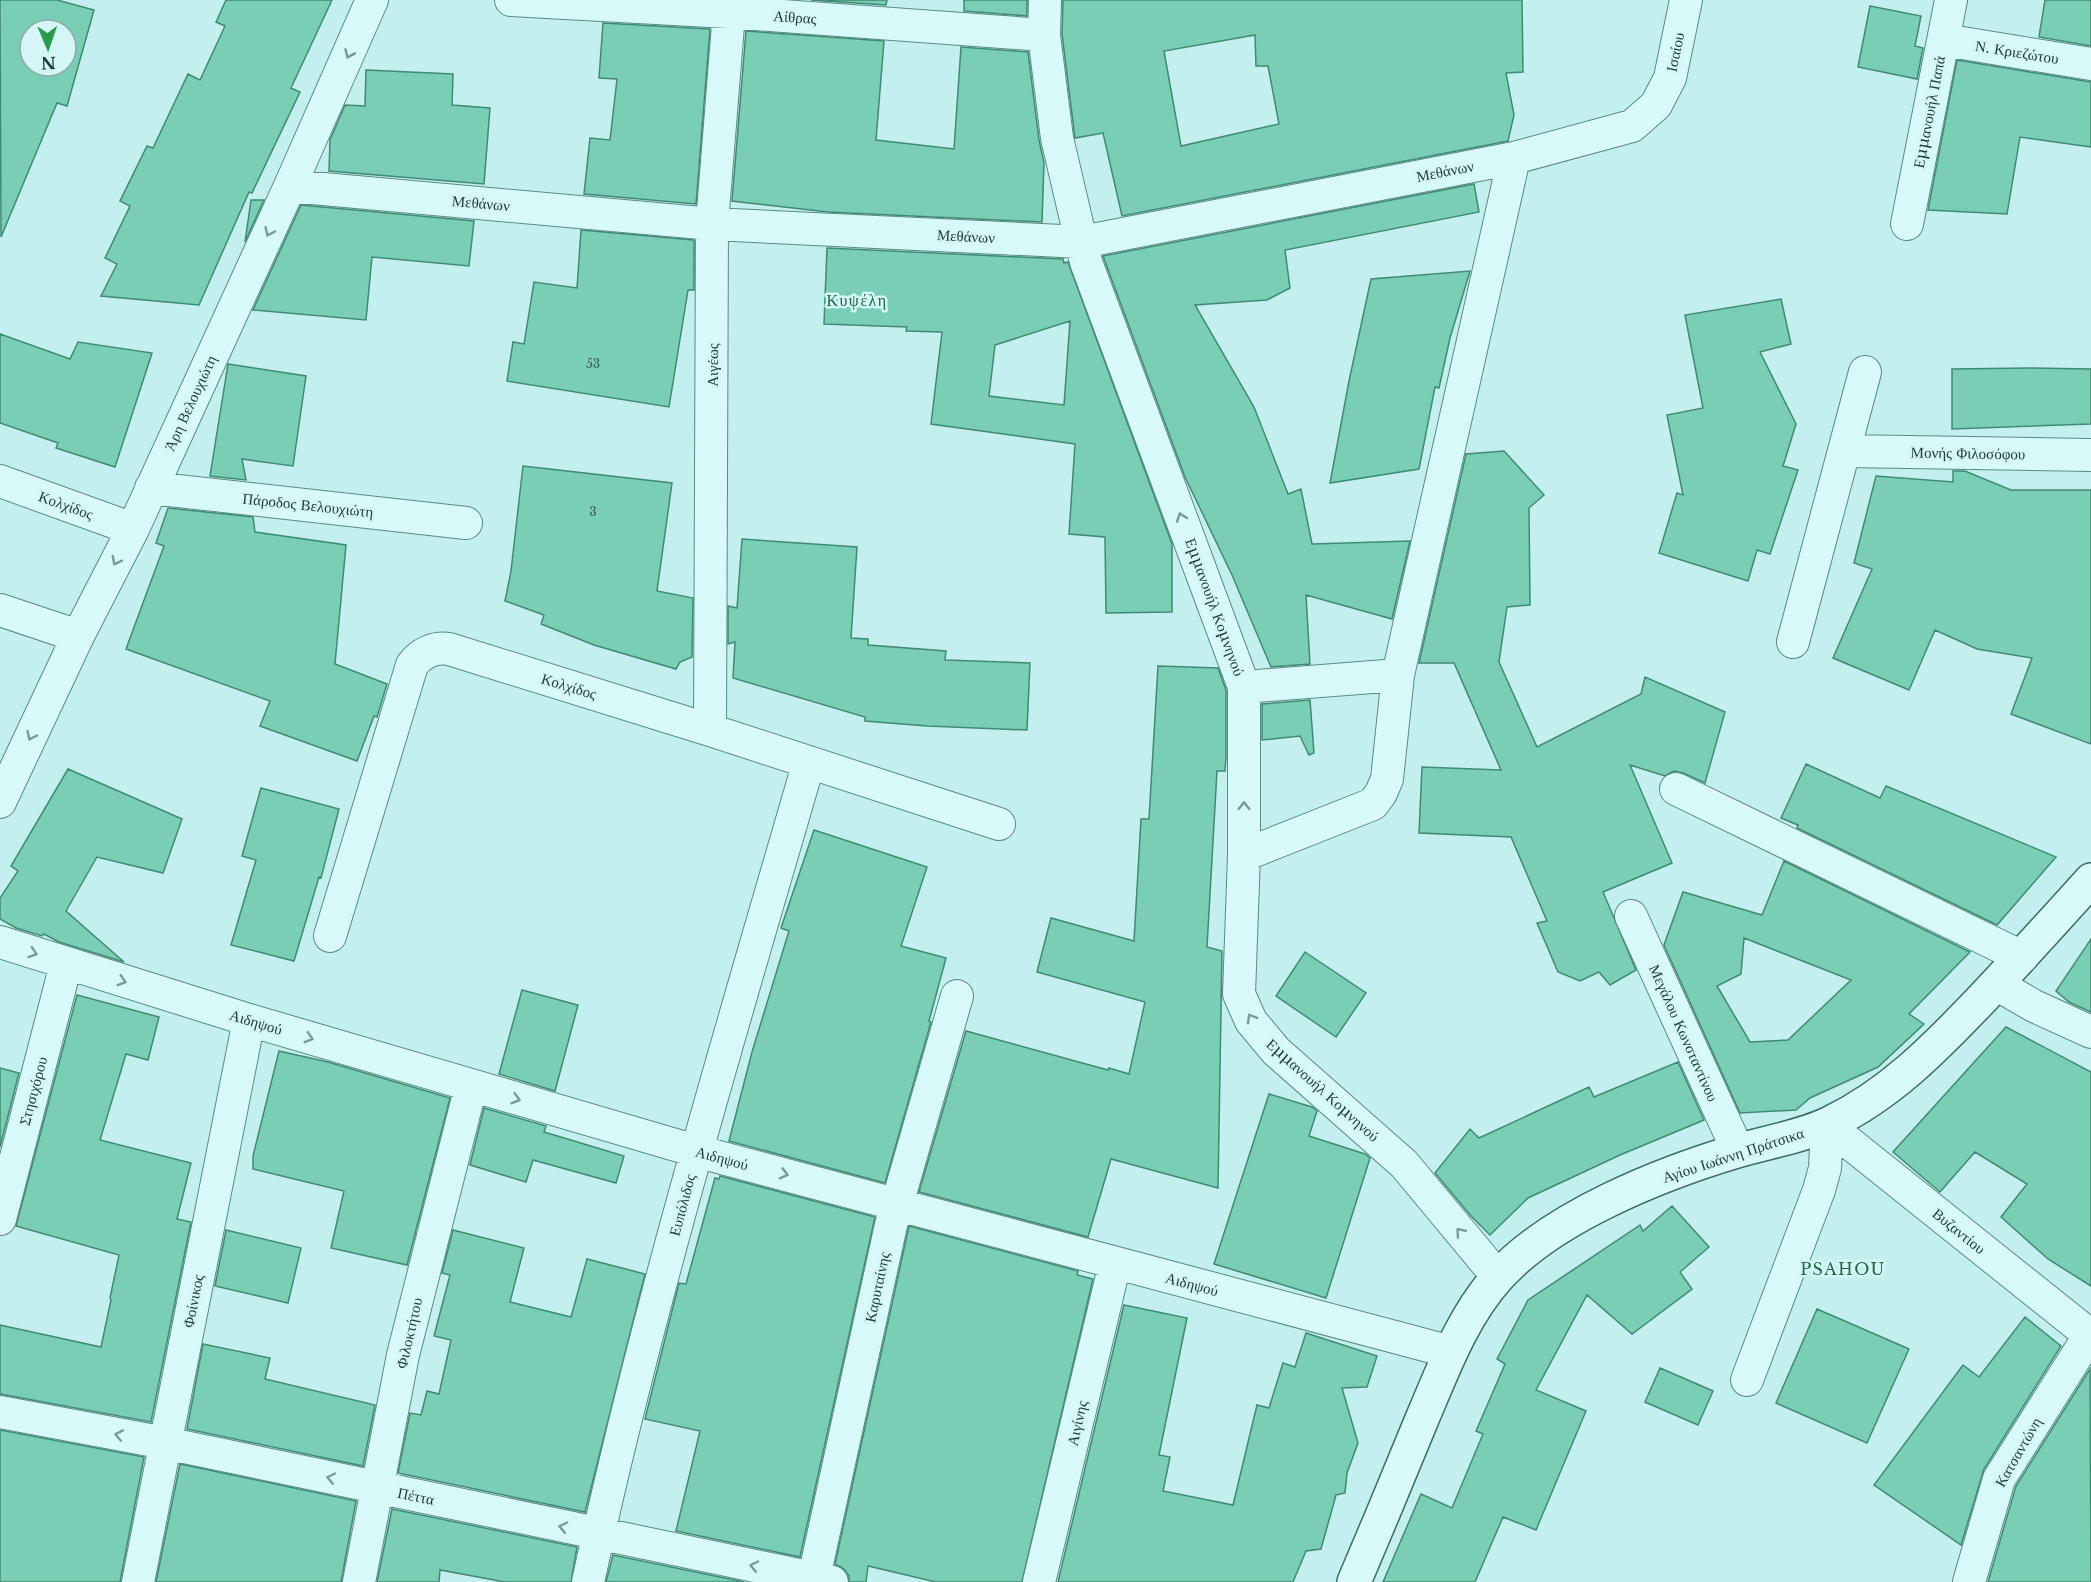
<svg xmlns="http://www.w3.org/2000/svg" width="2091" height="1582" font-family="'Libre Baskerville',serif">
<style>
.building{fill:#7aceb6;stroke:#408a73;stroke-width:1.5;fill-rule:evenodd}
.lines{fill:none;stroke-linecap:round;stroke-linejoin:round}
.minor-casing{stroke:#5a8a82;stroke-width:34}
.secondary-casing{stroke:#3d6c63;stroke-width:36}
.minor{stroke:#d8f9f9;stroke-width:32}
.secondary{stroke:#d8f9f9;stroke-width:33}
.oneway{stroke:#7b9a96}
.labels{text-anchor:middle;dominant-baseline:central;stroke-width:5;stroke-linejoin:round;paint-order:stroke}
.number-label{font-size:12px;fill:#355f54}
.street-label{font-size:15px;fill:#1e3a34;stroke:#d4f6f6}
.neighbourhood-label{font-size:16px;letter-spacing:1.5px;fill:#1d6843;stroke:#d4f6f6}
</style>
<rect width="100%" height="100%" fill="#c4efef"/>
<path class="building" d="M 0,0 L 57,0 L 94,10 L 67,106 L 57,103 L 1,237 ZM 30,30 L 66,30 L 66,66 L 30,66 Z
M 226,0 L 332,0 L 291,88 L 300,92 L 252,193 L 249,192 L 199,305 L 101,296 L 117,264 L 105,258 L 130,206 L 120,201 L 147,146 L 153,148 L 188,74 L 200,80 L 225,26 L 216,22 Z
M 811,0 L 887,0 L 886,5 Z
M 964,0 L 1027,0 L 1027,16 L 964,11 Z
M 1063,0 L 1522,0 L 1523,72 L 1506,73 L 1514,115 L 1508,141 L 1122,216 L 1103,133 L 1075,138 L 1062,34 ZM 1255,35 L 1256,66 L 1268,66 L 1279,124 L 1181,146 L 1164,51 Z
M 2045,0 L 2091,0 L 2091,46 L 2039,37 Z
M 1870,6 L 1921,16 L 1915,46 L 1923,48 L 1917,79 L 1858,67 Z
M 603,23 L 710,29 L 696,204 L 584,194 L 590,138 L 610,140 L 617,79 L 599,78 Z
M 746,31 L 884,41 L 876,140 L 954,149 L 961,47 L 1028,52 L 1039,140 L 1044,163 L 1042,222 L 828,212 L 732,201 Z
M 1957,60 L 2091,82 L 2091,147 L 2020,137 L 2007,214 L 1928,210 Z
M 366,70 L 453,74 L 452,105 L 490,108 L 484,184 L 329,171 L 330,140 L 345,105 L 365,106 Z
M 1474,184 L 1479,212 L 1285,250 L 1290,288 L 1267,300 L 1195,305 L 1254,407 L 1288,494 L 1301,489 L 1312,544 L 1410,541 L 1392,619 L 1306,595 L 1310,664 L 1271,667 L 1232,575 L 1185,477 L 1103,256 Z
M 251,200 L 264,200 L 245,242 Z
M 301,205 L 474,221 L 469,266 L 372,257 L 366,320 L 253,310 Z
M 581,230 L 694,240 L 694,290 L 688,290 L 669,407 L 507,381 L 513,342 L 524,344 L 534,282 L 577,288 Z
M 827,248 L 1063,259 L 1064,263 L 1068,262 L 1172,544 L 1172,612 L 1106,613 L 1105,537 L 1069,534 L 1075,444 L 931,424 L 942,332 L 906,331 L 907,327 L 824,324 ZM 1070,321 L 1064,405 L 989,396 L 995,345 Z
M 1470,271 L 1450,338 L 1439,388 L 1435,387 L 1419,469 L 1330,483 L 1349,381 L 1371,279 Z
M 1781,299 L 1791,344 L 1760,352 L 1796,424 L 1783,466 L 1798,470 L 1770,554 L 1757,550 L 1748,581 L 1659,553 L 1677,493 L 1683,495 L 1667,415 L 1703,408 L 1685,315 Z
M 0,334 L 70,359 L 78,342 L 152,353 L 115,467 L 56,448 L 58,443 L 0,423 Z
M 228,364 L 306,376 L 293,466 L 242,459 L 246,480 L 210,476 Z
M 2029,368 L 2091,369 L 2091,424 L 1952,429 L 1952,369 Z
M 1504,451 L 1544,495 L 1529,508 L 1530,605 L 1507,607 L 1499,662 L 1537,747 L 1641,694 L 1645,677 L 1725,712 L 1705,783 L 1683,773 L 1674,771 L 1665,776 L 1630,765 L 1672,863 L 1603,892 L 1636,970 L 1610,985 L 1599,972 L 1580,981 L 1558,972 L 1537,923 L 1547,921 L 1511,837 L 1419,833 L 1422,767 L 1501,770 L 1454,663 L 1419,663 L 1466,454 Z
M 523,466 L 672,483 L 657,591 L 693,598 L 692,657 L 680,662 L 676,669 L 594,645 L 541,624 L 544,615 L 505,601 L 511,571 Z
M 1953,471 L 1965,471 L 2011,490 L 2091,490 L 2091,744 L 2011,714 L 2032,658 L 1977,649 L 1935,630 L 1909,690 L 1833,658 L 1872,569 L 1854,563 L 1876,476 L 1953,482 Z
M 168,508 L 253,517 L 255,532 L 346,545 L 335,664 L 387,684 L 377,717 L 374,716 L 357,761 L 260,726 L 270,701 L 126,649 L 164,546 L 156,543 Z
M 742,539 L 857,547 L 851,638 L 868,639 L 868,645 L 946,651 L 945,660 L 1030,663 L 1027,730 L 927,726 L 865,721 L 865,717 L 733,678 L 735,642 L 728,644 L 728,606 L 737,608 Z
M 1158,666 L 1218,668 L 1226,690 L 1226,757 L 1225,771 L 1217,771 L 1207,947 L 1222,951 L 1218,1188 L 1111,1159 L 1088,1237 L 919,1192 L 966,1031 L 1108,1070 L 1109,1068 L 1129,1074 L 1145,1002 L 1037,972 L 1051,918 L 1134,941 L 1141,819 L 1149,819 Z
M 1310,700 L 1314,753 L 1309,755 L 1300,736 L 1262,740 L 1262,704 Z
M 1806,764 L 1880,798 L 1886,786 L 2056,857 L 1997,925 L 1797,828 L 1798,825 L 1781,818 Z
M 68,769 L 182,819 L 163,873 L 97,857 L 66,911 L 124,962 L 59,942 L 44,934 L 42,936 L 16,928 L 0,919 L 0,898 L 18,871 L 11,866 Z
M 261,788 L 339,809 L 321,878 L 319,877 L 294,961 L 231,945 L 256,860 L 242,856 Z
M 814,830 L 927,867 L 901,946 L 946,958 L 929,1021 L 931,1022 L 885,1183 L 729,1141 L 752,1052 L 789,931 L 781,928 Z
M 1784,861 L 1970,952 L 1909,1014 L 1924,1024 L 1878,1067 L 1810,1098 L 1796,1110 L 1740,1113 L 1664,945 L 1683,892 L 1762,915 ZM 1744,938 L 1851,980 L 1788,1040 L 1750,1042 L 1717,986 L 1741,974 Z
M 2091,939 L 2091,1012 L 2069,1002 L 2056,991 Z
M 1305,952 L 1366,993 L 1336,1037 L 1276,996 Z
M 522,990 L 578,1005 L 555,1091 L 499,1074 Z
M 77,995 L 159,1017 L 148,1060 L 126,1054 L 100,1140 L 191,1163 L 177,1219 L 191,1222 L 151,1422 L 0,1394 L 0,1325 L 101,1347 L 111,1300 L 110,1298 L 119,1255 L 16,1226 Z
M 2006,1027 L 2091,1072 L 2091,1286 L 2048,1259 L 2001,1217 L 2027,1184 L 1975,1152 L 1940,1192 L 1893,1152 Z
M 279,1051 L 328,1062 L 450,1098 L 407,1265 L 331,1248 L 344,1191 L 253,1169 L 253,1156 Z
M 1678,1062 L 1704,1120 L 1620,1155 L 1528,1198 L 1490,1235 L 1471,1216 L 1435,1173 L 1470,1129 L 1479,1138 L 1589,1087 L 1594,1097 Z
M 0,1068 L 19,1073 L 0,1147 Z
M 1269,1094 L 1312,1107 L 1317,1111 L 1309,1136 L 1365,1154 L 1370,1158 L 1326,1298 L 1214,1264 Z
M 484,1108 L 546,1126 L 544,1132 L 624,1156 L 616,1183 L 533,1160 L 526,1182 L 470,1165 Z
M 720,1176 L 875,1217 L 800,1557 L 676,1531 L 700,1431 L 645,1419 L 679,1283 L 686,1284 L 715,1178 L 719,1179 Z
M 1672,1206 L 1709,1247 L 1680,1272 L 1692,1289 L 1632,1334 L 1587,1295 L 1536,1390 L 1586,1411 L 1536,1530 L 1503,1517 L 1475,1582 L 1383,1582 L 1421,1494 L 1452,1508 L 1483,1434 L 1476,1431 L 1505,1364 L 1497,1359 L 1528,1300 L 1640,1225 L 1643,1231 Z
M 909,1226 L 1078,1271 L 1077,1275 L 1093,1279 L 1022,1582 L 936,1582 L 868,1566 L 866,1582 L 849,1582 L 849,1576 L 844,1569 L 835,1564 Z
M 226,1230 L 301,1248 L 288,1303 L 215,1286 Z
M 453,1230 L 524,1248 L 510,1302 L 571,1317 L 587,1259 L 645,1274 L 585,1512 L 398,1473 L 410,1413 L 421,1415 L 427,1391 L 439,1394 L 451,1340 L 434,1336 L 450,1275 L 442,1273 Z
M 1124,1305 L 1187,1318 L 1159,1455 L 1170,1457 L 1163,1491 L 1233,1505 L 1257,1405 L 1269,1408 L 1283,1363 L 1295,1367 L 1306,1333 L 1377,1356 L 1367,1387 L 1342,1388 L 1358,1443 L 1347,1473 L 1345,1493 L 1336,1495 L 1321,1549 L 1306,1551 L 1293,1582 L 1058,1582 Z
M 1817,1309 L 1909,1349 L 1867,1443 L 1776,1403 Z
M 2025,1317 L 2061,1346 L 1984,1469 L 1961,1545 L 1874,1485 L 1963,1365 L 1979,1377 Z
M 203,1344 L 270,1358 L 265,1379 L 375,1405 L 363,1466 L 187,1429 Z
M 1660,1368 L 1713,1391 L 1698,1425 L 1645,1402 Z
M 2090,1369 L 2091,1582 L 1988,1582 L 2016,1486 Z
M 0,1430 L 144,1457 L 120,1582 L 0,1582 Z
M 180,1464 L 356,1501 L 341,1582 L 156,1582 Z
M 392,1509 L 577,1547 L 571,1582 L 505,1582 L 440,1570 L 439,1582 L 377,1582 Z
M 613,1555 L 744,1582 L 606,1582 Z"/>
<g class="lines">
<defs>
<path id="minor" d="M 511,0 L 728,12 L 1044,35
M 1045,0 L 1044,35 L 1057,138 L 1086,262 L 1244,687 L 1244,855 L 1239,994 L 1251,1021 L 1276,1051 L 1404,1164 L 1498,1277
M 1944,40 L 2091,64
M 290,186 L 712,224 L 1082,242 L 1514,158 L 1632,126 L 1656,105 L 1670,78 L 1686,0
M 1907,224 L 1951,0
M 1845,451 L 2091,455
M 0,481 L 133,529
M 151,488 L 466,523
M 0,610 L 78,636
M 1793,642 L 1865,372
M 1244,687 L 1398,675
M 710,730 L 712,224 L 730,0
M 1676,789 L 2022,957
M 0,802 L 78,636 L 133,529 L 290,186 L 372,0
M 1244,855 L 1373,804 L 1381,793 L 1387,779 L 1398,675 L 1514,158
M 1631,916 L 1738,1151
M 330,936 L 412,665 C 421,653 434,647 449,649 L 710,730 L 999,824
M 0,942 L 249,1020 L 696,1151 L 1451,1352
M 1996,984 L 2034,1006 L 2091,1032
M 1827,1125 L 2091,1336
M 0,1219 L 66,964
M 1747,1380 L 1819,1190 L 1825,1168 L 1827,1125
M 0,1412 L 165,1443 L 832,1582
M 138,1582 L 249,1020
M 359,1582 L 403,1355 L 471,1086
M 588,1582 C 648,1305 730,1034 809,762
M 813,1582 L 891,1225 L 957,996
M 1039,1582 L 1115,1263
M 1969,1582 L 1999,1479 L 2091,1333"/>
<path id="secondary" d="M 1354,1582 C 1377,1528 1400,1473 1422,1419 C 1443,1370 1462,1317 1498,1277 C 1552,1217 1660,1174 1737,1151 C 1767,1142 1801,1137 1830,1123 C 1889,1095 1934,1049 1979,1002 C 2017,962 2054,921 2091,880"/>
</defs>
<use href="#minor" class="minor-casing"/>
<use href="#secondary" class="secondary-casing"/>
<use href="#minor" class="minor"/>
<use href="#secondary" class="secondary"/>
</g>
<defs><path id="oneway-chevron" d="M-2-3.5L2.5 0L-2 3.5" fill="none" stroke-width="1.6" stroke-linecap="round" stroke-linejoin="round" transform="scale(1.5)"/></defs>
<g class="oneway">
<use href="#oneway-chevron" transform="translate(349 54) rotate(114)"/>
<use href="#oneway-chevron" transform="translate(269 232) rotate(115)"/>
<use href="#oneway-chevron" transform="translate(1181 517) rotate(-110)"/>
<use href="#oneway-chevron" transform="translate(116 561) rotate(117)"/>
<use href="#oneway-chevron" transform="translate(31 736) rotate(115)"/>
<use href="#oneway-chevron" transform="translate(1244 806) rotate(-90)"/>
<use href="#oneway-chevron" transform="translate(33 953) rotate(18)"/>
<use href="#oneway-chevron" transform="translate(122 981) rotate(17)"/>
<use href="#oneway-chevron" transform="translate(1251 1018) rotate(-120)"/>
<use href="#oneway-chevron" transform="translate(309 1038) rotate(17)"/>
<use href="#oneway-chevron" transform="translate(516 1099) rotate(16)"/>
<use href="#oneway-chevron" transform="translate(784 1174) rotate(15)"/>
<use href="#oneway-chevron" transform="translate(1460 1232) rotate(-130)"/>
<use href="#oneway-chevron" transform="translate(119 1435) rotate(-169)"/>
<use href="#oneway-chevron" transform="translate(331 1478) rotate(-168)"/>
<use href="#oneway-chevron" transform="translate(563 1527) rotate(-168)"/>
<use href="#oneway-chevron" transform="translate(754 1566) rotate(-168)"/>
</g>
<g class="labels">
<g class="number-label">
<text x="593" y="363">53</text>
<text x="593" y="511">3</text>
</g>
<g class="street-label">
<text transform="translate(795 17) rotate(4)">Αίθρας</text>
<text transform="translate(1675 52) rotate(-78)">Ισαίου</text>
<text transform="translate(2017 52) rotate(9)">Ν. Κριεζώτου</text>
<text transform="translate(1929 112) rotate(-79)">Εμμανουήλ Παπά</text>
<text transform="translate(1445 171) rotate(-11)">Μεθάνων</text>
<text transform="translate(481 203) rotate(5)">Μεθάνων</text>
<text transform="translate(966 236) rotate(3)">Μεθάνων</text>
<text transform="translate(712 365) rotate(-90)">Αιγέως</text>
<text transform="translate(190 403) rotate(-65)">Άρη Βελουχιώτη</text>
<text transform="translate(1968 453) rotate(1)">Μονής Φιλοσόφου</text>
<text transform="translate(66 505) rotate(20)">Κολχίδος</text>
<text transform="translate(308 505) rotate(6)">Πάροδος Βελουχιώτη</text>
<text transform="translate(1215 607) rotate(70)">Εμμανουήλ Κομνηνού</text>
<text transform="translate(569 686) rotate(17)">Κολχίδος</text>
<text transform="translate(256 1022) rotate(17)">Αιδηψού</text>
<text transform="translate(1684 1033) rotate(66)">Μεγάλου Κωνσταντίνου</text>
<text transform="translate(1323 1090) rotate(42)">Εμμανουήλ Κομνηνού</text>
<text transform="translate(33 1091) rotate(-75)">Στησιχόρου</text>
<text transform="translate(1733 1155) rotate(-18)">Αγίου Ιωάννη Πράτσικα</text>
<text transform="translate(722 1158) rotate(15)">Αιδηψού</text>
<text transform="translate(682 1205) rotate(-75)">Ευπόλιδος</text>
<text transform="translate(1959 1231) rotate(39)">Βυζαντίου</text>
<text transform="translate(1192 1284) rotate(15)">Αιδηψού</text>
<text transform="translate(877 1287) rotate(-78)">Καρυταίνης</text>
<text transform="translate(193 1301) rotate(-79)">Φοίνικος</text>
<text transform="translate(409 1333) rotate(-77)">Φιλοκτήτου</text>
<text transform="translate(1077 1423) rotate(-77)">Αιγίνης</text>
<text transform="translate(2018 1452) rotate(-60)">Κατσαντώνη</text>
<text transform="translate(416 1496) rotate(12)">Πέττα</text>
</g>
<g class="neighbourhood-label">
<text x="857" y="300">Κυψέλη</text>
<text x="1843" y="1269">PSAHOU</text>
</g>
</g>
<g transform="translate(48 48) rotate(178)"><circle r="28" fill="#d4f6f6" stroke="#8baba8" stroke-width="1.5"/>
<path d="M0-4.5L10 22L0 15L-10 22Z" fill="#299b4a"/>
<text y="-9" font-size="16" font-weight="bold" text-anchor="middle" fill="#1e3a34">N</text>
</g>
</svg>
